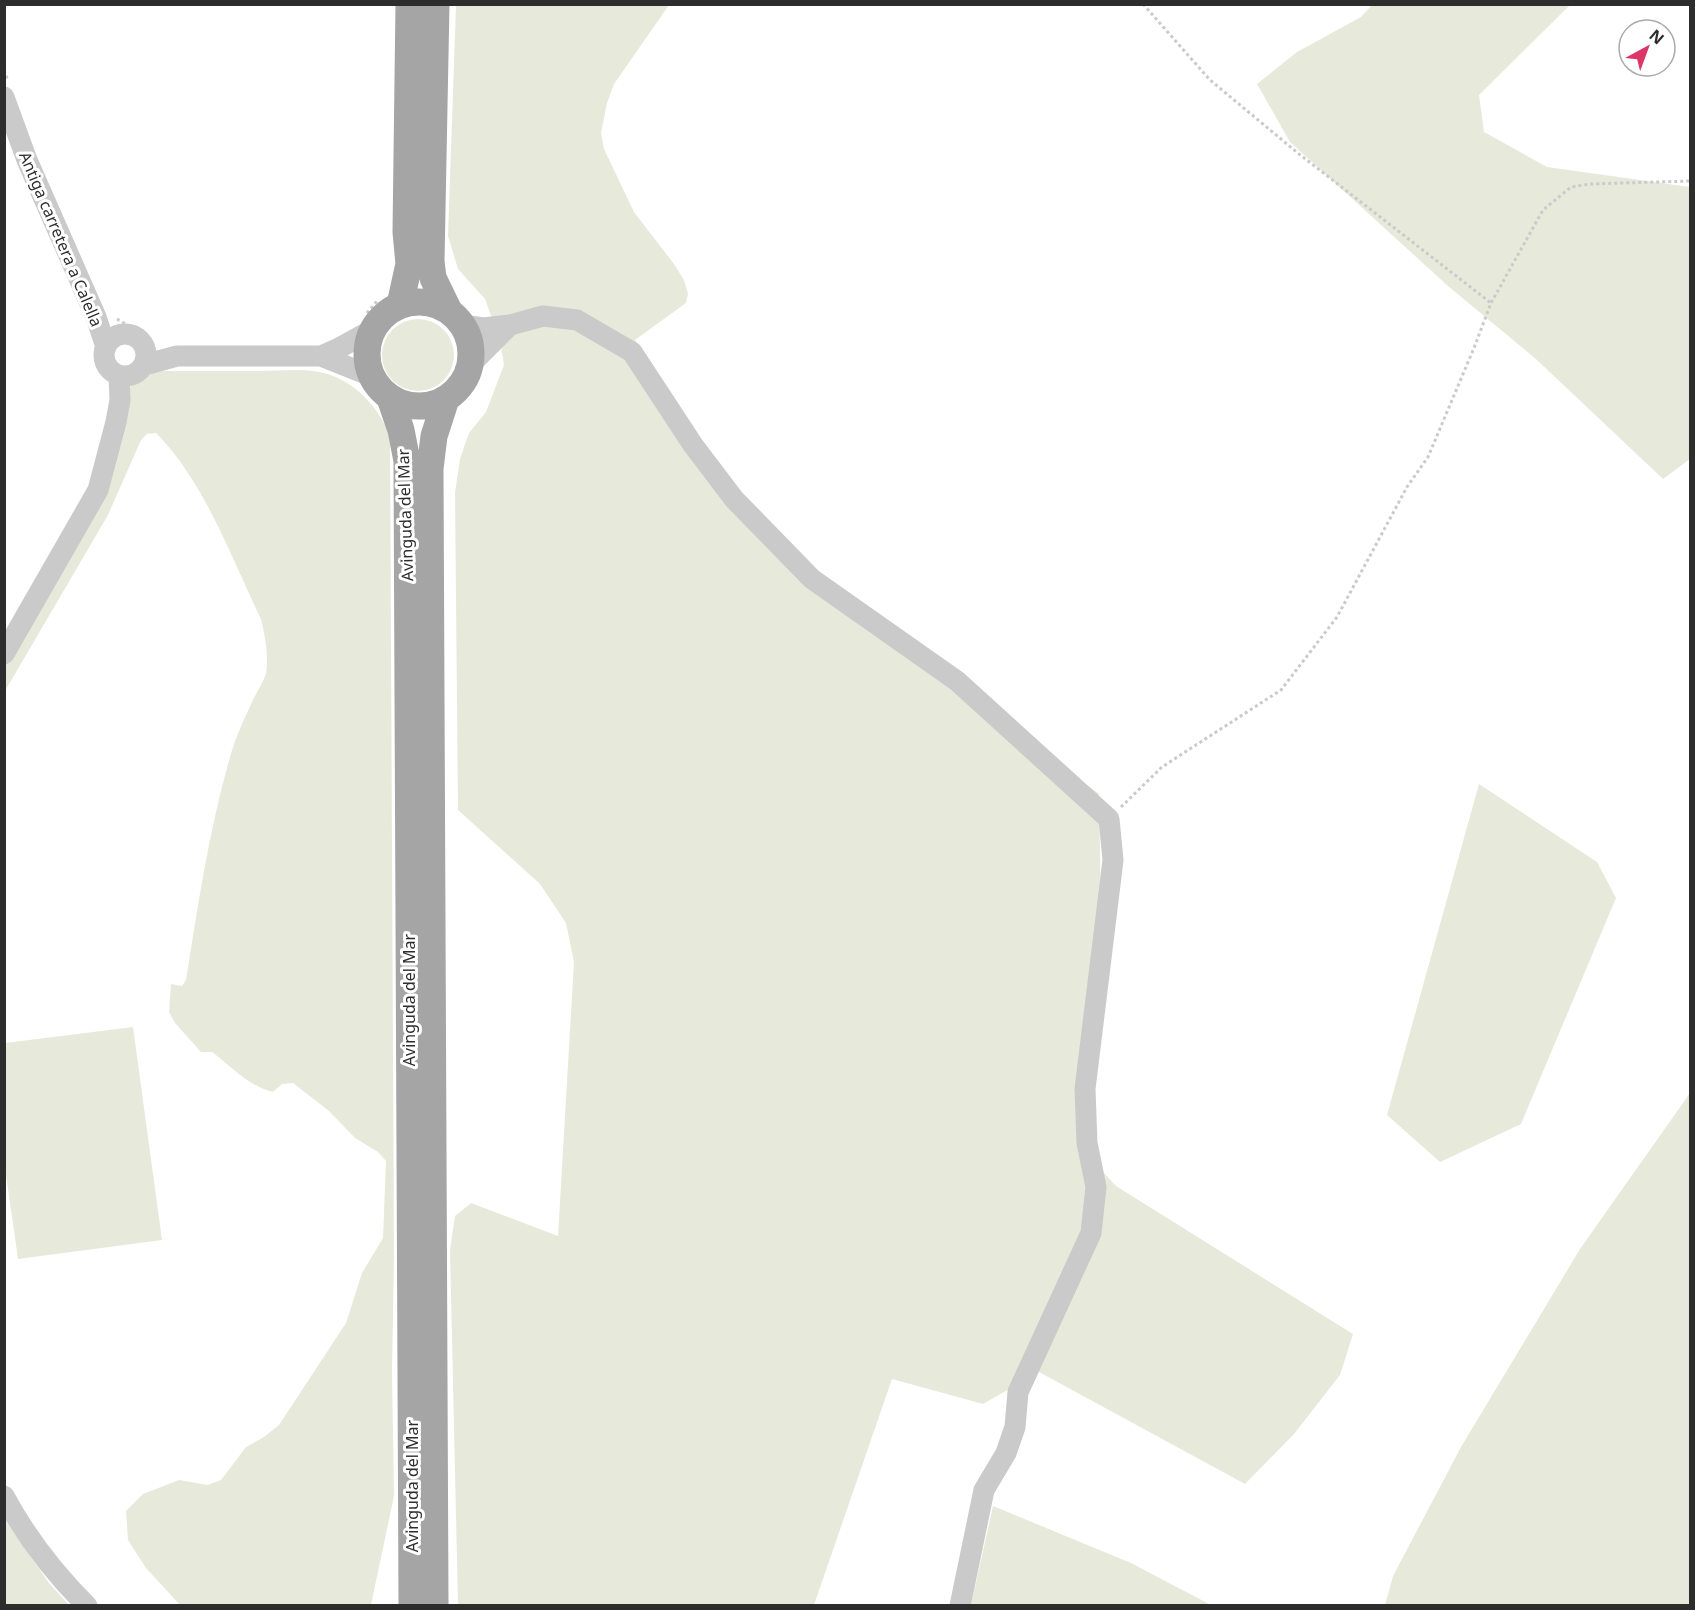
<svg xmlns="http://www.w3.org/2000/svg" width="1695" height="1610" font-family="'Noto Sans',sans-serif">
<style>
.green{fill:#e7eadb}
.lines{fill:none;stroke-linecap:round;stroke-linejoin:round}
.path{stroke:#cacaca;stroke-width:3;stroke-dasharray:3 3;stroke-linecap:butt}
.minor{stroke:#cacaca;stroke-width:21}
.major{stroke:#a5a5a5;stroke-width:27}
.labels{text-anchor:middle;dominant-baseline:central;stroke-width:6;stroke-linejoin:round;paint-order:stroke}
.street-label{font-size:16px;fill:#2d2d2d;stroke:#fff}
</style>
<rect width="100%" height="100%" fill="#fff"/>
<path class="green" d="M 456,5 L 669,5 L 614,84 L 607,103 L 601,133 L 604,149 L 634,212 L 674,264 L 684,280 L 688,294 L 686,303 L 635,340 L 708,458 L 806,569 L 1001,721 L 1099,794 L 1101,912 L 1077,1144 L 1116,1186 L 1353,1334 L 1340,1375 L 1294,1434 L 1245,1484 L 1039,1372 L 983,1404 L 892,1379 L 814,1605 L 458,1605 L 450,1250 L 455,1216 L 471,1203 L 558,1236 L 574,962 L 566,923 L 540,884 L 458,810 L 455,493 L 460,459 L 469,433 L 486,412 L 504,365 L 500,340 L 485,299 L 458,269 L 448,236 Z
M 1372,5 L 1570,5 L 1479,95 L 1484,132 L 1547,167 L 1690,187 L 1690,459 L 1663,479 L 1537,360 L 1448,286 L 1290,142 L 1257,84 L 1297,52 L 1361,17 Z
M382 355a36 36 0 1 1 72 0a36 36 0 1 1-72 0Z
M 145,371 C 183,371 221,371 260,371 C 283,371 311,367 333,376 C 359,386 381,411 390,437 L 394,1257 L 392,1371 L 394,1496 L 371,1605 L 180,1605 L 146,1568 L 128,1540 L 126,1511 L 143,1494 L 179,1480 L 208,1485 L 221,1480 L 246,1447 L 264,1437 L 279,1425 L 346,1323 L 362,1273 L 383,1238 L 386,1161 L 378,1152 L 355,1138 L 329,1111 L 293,1083 L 282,1084 L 273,1092 C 248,1086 232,1067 212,1052 L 201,1052 L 175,1023 L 169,1012 L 171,984 L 182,986 L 186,980 C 198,905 209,830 230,757 C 236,736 245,717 254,698 C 258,690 264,681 266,673 C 269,656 265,636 261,619 C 231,557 204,481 156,433 L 147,434 L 141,440 L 108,515 L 5,691 L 5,664 L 94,514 L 126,393 L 138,377 Z
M 1479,784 L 1597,862 L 1616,898 L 1521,1124 L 1440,1162 L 1387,1115 Z
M 133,1027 L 162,1240 L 18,1259 L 4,1161 L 5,1043 Z
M 1690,1093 L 1690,1605 L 1385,1605 L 1393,1576 L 1461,1447 L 1580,1249 Z
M 993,1506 L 1131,1563 L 1211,1605 L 971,1605 Z
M 4,1519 L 49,1583 L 69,1605 L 5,1605 Z"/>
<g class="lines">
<path class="path" d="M 1143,4 L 1210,80 L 1299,154 L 1491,303
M 4,70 L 8,81
M 367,313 L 378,300
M 117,319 L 138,331 L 148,345
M 1121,807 L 1162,767 L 1281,690 L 1337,617 L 1407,487 L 1428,457 L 1474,348 L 1491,303 L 1543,210 L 1571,187 L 1590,184 L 1690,181"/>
<path class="minor" d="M 4,97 L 27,160 L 96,317 L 106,347
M 463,325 L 483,328 L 510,325 L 543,316 L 577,320 L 632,352 L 693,445 L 734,499 L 812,579 L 957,681 L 1109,819 L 1113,860 L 1085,1089 L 1087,1143 L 1096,1187 L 1091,1233 L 1018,1392 L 1015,1427 L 1006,1453 L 984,1490 L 960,1606
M104 355a21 21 0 1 1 42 0a21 21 0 1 1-42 0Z
M 321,356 L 371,376
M 471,364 L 510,325
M 144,365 L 177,356 L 321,356 L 339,348 L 372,330
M 4,654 L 98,490 L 116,422 L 120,400 L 119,375
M 4,1496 C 26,1537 54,1573 87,1606"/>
<path class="major" d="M 436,4 L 431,261 L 433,278 L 449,311
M367 354a52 52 0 1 1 104 0a52 52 0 1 1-104 0Z
M 400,305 L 409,264 L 406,232 L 409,4
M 390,398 L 401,430 L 407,461 L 412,1606
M 435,1606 L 430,469 L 434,436 L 446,399"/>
</g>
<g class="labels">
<g class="street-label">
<text transform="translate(61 239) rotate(67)">Antiga carretera a Calella</text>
<text transform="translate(405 515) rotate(-92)">Avinguda del Mar</text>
<text transform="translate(409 1000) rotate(-90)">Avinguda del Mar</text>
<text transform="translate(412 1486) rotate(-90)">Avinguda del Mar</text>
</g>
</g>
<rect width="1695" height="1610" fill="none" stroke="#2d2d2d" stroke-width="12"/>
<g transform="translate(1647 48) rotate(41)"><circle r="28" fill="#ffffff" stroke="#ababab" stroke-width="1.5"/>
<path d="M0-4.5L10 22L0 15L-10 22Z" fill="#dc3669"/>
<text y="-9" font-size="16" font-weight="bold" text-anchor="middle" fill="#2d2d2d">N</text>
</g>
</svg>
